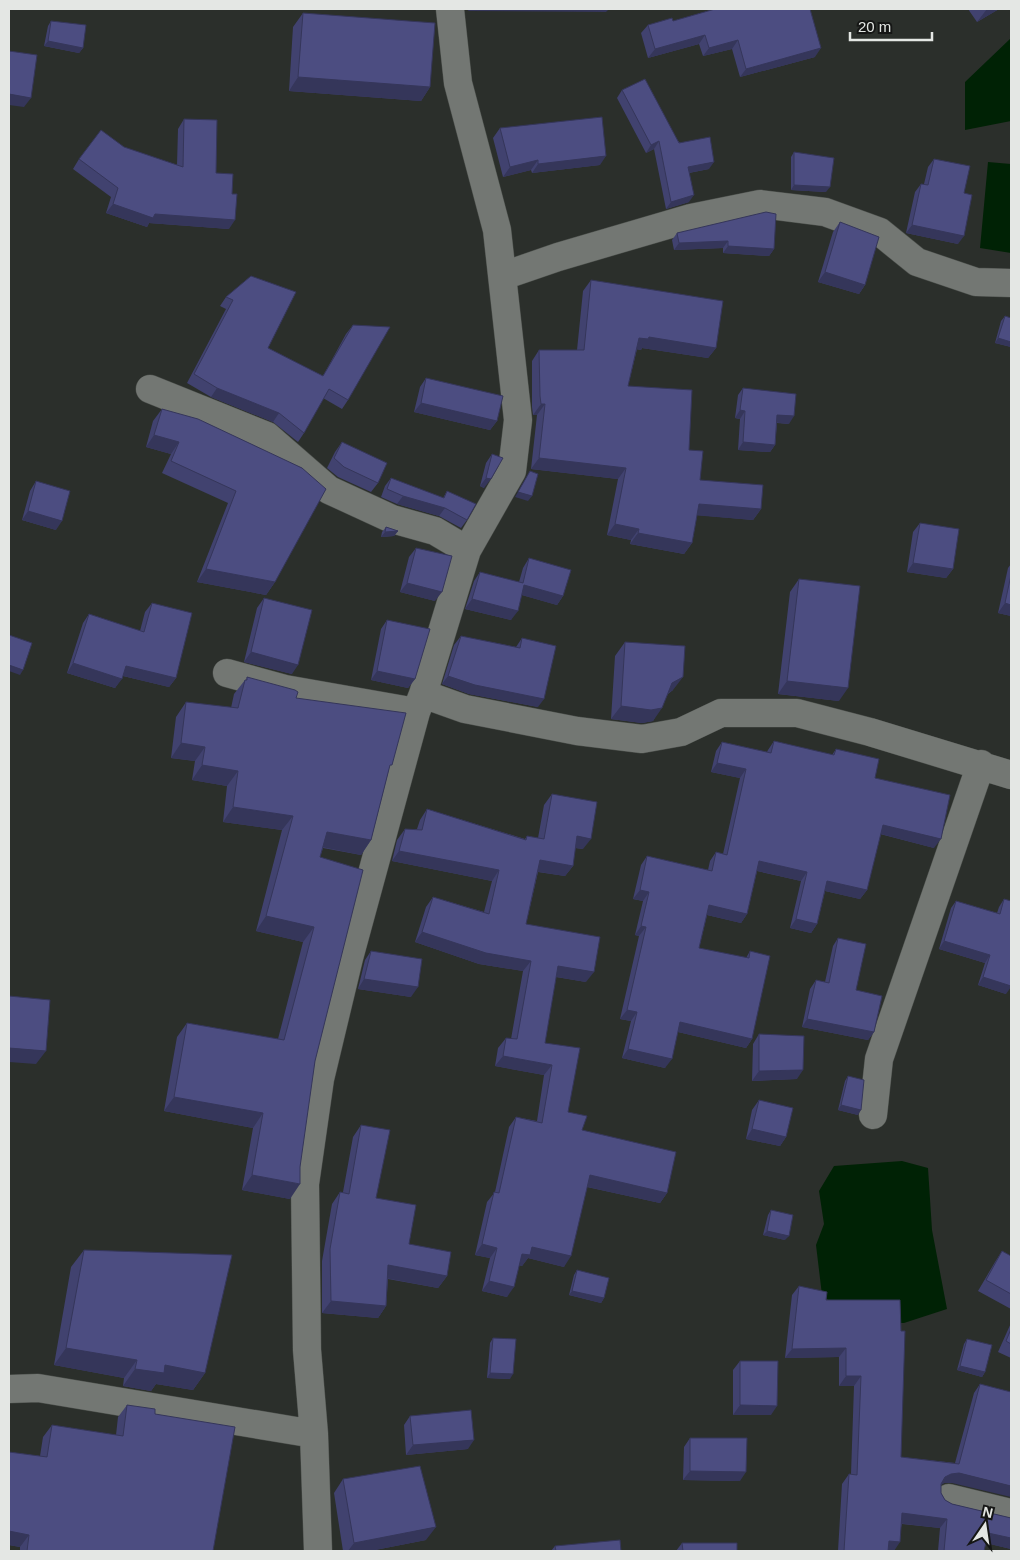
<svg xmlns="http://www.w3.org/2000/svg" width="1020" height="1560" font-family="Arial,sans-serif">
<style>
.water{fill:#002205}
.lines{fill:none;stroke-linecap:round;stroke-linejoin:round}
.minor-casing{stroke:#494d49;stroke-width:29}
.minor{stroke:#737773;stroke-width:28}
.wall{fill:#41426f}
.shaded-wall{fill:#35365a}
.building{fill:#4c4d81;stroke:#35365a}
</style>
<rect width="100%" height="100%" fill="#2b2f2b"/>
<path class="water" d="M 1011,38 L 1011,121 L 965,130 L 965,82 Z
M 988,162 L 1011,164 L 1011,253 L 980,248 Z
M 902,1161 L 928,1168 L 932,1230 L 947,1309 L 904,1323 L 856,1323 L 822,1295 L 816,1245 L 824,1224 L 819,1191 L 834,1166 Z"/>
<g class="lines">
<defs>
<path id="minor" d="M 503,276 L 558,257 L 691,218 L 760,204 L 825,212 L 880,232 L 917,262 L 976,282 L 1011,283
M 150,389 L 267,436 L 329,490 L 392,519 L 435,531 L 467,550
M 227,673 L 285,689 L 416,712
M 423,694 L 465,709 L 577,731 L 642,739 L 681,732 L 721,713 L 797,713 L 870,732 L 1011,775
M 873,1115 L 879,1059 L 981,764
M 9,1389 L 38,1388 L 314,1434
M 949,1498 L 1011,1513
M 318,1551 L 314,1434 L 307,1350 L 305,1184 L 320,1079 L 349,958 L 416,712 L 423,694 L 467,550 L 512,471 L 518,420 L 497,230 L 458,83 L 450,9"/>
</defs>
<use href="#minor" class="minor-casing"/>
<use href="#minor" class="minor"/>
</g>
<path class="wall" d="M 715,9 L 811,9 L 810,9 L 815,57 L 740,77 L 732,49 L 703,56 L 699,44 L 648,58 L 641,33 L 648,25 L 673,21 Z
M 968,9 L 999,9 L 977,22 Z
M 303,13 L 430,87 L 421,101 L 289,91 L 293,27 Z
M 51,21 L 83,48 L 79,53 L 44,46 L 48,26 Z
M 622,90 L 709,169 L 689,173 L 689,202 L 666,209 L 654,149 L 646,153 L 617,98 Z
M 184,119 L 216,173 L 229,229 L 149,223 L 147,227 L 106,213 L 111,197 L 73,169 L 79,159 L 124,147 L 177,165 L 178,129 Z
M 500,128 L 600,165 L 532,173 L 531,170 L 503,177 L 493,138 Z
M 794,152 L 826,192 L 791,190 L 791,157 Z
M 934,159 L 964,193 L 958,244 L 906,233 L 915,192 L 921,184 L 924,184 L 928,167 Z
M 840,222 L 865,285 L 859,294 L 818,282 L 833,232 Z
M 677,233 L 774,249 L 769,256 L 723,253 L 723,248 L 674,250 L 672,240 Z
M 251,276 L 268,348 L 323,376 L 346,334 L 353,325 L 348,400 L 342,409 L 323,398 L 304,433 L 298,442 L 273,422 L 211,397 L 187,383 L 226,309 L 220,306 L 226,297 Z
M 591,280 L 716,348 L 708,358 L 642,348 L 641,350 L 637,349 L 628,386 L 689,450 L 700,480 L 761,509 L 753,520 L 697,515 L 692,543 L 684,554 L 630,544 L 631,540 L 607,535 L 618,479 L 531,469 L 537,415 L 533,415 L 532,407 L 532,361 L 539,350 L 577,350 L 583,291 Z
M 1005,316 L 1011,347 L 995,343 L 1001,321 Z
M 426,378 L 497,421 L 490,430 L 414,412 L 420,387 Z
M 743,388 L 789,424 L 777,423 L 775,445 L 770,452 L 738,450 L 740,419 L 735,418 L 738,395 Z
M 162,409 L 302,468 L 275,582 L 266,595 L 197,582 L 228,503 L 162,473 L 171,454 L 146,447 L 153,421 Z
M 342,442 L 378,483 L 371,492 L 338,477 L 327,468 L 335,452 Z
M 492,454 L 484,488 L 480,486 L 486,463 Z
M 391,478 L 443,498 L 447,491 L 467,520 L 461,528 L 439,516 L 397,504 L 381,497 L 385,486 Z
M 36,481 L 56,530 L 22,520 L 30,491 Z
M 920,523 L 953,569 L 946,578 L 907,572 L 913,532 Z
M 386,527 L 398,531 L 394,536 L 381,537 L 382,532 Z
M 416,548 L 435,601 L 400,592 L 409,557 Z
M 529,558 L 563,596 L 557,605 L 522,595 L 511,620 L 465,609 L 474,581 L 480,572 L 519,582 L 523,568 Z
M 1011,564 L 1011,616 L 998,613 L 1008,568 Z
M 799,579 L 839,701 L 778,694 L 790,592 Z
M 264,598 L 292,674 L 244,662 L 257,608 Z
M 152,603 L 176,678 L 169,687 L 123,676 L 115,688 L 67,673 L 83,623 L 89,614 L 140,631 L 145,612 Z
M 387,620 L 415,679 L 408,688 L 371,680 L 381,629 Z
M 461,636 L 516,647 L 522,638 L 538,707 L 469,694 L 442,684 L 454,645 Z
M 625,642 L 673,690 L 668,694 L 653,721 L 642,723 L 611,719 L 615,656 Z
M 247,677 L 296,698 L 389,769 L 371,840 L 361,855 L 323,848 L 320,857 L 315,1061 L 290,1199 L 242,1190 L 253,1128 L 164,1111 L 177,1037 L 187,1023 L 278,1039 L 303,942 L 256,931 L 282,830 L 223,822 L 227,786 L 192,780 L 195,761 L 171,758 L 176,717 L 186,702 L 231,708 L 234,694 L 245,680 L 246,680 Z
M 774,741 L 832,755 L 836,749 L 875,778 L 934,848 L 880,834 L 867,890 L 860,899 L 825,891 L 817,924 L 811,933 L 790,928 L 801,881 L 757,871 L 747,914 L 741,923 L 707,915 L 699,948 L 746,958 L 750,951 L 752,1039 L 746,1048 L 678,1032 L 665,1068 L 622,1058 L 631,1021 L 620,1019 L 639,936 L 635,935 L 643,901 L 633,899 L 641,865 L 647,856 L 708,870 L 710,861 L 716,852 L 723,854 L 740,778 L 711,772 L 716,751 L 722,742 L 767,752 L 768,750 Z
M 552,794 L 583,849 L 575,848 L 573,866 L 565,876 L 538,872 L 526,924 L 586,982 L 556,977 L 545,1043 L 568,1112 L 582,1130 L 667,1193 L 660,1203 L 587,1187 L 564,1267 L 528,1258 L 522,1266 L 519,1265 L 507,1297 L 482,1291 L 490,1258 L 475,1255 L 487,1202 L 495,1192 L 509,1127 L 516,1117 L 537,1121 L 544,1075 L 495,1066 L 498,1048 L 506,1038 L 511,1039 L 523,971 L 479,964 L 415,942 L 426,907 L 433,897 L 484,912 L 492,881 L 392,861 L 397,840 L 405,829 L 417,829 L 420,820 L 427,809 L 525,839 L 527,836 L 538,838 L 544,805 Z
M 1004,899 L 1006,994 L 978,985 L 985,963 L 939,949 L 951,908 L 956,901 L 997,913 L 999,907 Z
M 838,938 L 856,990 L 874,1032 L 868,1040 L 802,1027 L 810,989 L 816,980 L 825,982 L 833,946 Z
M 371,951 L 411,997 L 358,989 L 365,960 Z
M 759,1034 L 797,1079 L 752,1081 L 753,1044 Z
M 848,1076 L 858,1115 L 838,1110 L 845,1081 Z
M 759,1100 L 786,1137 L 780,1146 L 746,1139 L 752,1110 Z
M 361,1125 L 376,1198 L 409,1244 L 447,1276 L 438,1288 L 388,1279 L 386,1306 L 378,1318 L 322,1313 L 322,1261 L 332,1204 L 340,1192 L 343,1192 L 353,1137 Z
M 771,1210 L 785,1240 L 763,1235 L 768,1215 Z
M 84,1250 L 205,1373 L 193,1390 L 156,1384 L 151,1391 L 123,1386 L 124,1378 L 54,1365 L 71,1267 Z
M 1002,1251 L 1011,1256 L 1011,1309 L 978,1291 L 995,1262 Z
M 577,1270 L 604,1298 L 601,1303 L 569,1295 L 574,1275 Z
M 799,1286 L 826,1300 L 901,1457 L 955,1463 L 974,1393 L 980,1384 L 1011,1392 L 952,1483 L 944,1483 L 941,1485 L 941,1493 L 945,1500 L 952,1504 L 1011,1518 L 1011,1549 L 986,1543 L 984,1551 L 938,1551 L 940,1528 L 902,1524 L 894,1551 L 838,1551 L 842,1484 L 849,1474 L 851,1474 L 854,1386 L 839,1386 L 839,1357 L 785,1358 L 792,1295 Z
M 1011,1323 L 1011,1358 L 998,1352 Z
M 493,1338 L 510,1379 L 487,1378 L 490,1343 Z
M 967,1339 L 985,1372 L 982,1377 L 957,1370 L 964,1344 Z
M 740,1361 L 771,1415 L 733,1415 L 733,1370 Z
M 127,1405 L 155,1414 L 213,1551 L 20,1551 L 20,1547 L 9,1545 L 9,1452 L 40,1456 L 43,1437 L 52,1425 L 116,1435 L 118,1417 Z
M 410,1416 L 468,1449 L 406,1455 L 404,1425 Z
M 690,1438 L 740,1481 L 683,1480 L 684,1447 Z
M 343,1479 L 426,1540 L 370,1551 L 343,1551 L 334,1493 Z
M 682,1543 L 737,1551 L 676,1551 Z
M 555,1546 L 621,1551 L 551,1551 Z"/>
<path class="shaded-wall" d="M 469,9 L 609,9 L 606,12 L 468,11 Z
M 987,9 L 999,9 L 977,22 Z
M 705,35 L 699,44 L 648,58 L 655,49 Z
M 738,40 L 732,49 L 703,56 L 709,48 Z
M 48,41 L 83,48 L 79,53 L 44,46 Z
M 821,48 L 815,57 L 740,77 L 746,69 Z
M 298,77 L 430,87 L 421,101 L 289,91 Z
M 9,94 L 31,98 L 24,107 L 9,105 Z
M 659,141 L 654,149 L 646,153 L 651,145 Z
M 606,156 L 600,165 L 532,173 L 538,164 Z
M 538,160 L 531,170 L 503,177 L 510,167 Z
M 714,162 L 709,169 L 683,174 L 688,167 Z
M 794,185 L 830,187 L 826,192 L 791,190 Z
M 694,195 L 689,202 L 666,209 L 671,202 Z
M 113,204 L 155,214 L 235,220 L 229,229 L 149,223 L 147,227 L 106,213 Z
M 912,225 L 964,236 L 958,244 L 906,233 Z
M 728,241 L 723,248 L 674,250 L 679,243 Z
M 728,246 L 774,249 L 769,256 L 723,253 Z
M 825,272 L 865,285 L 859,294 L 818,282 Z
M 649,337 L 716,348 L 708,358 L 642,348 L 641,350 L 632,349 L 639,338 Z
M 998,338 L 1011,342 L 1011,347 L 995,343 Z
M 217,388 L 279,413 L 273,422 L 211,397 Z
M 421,403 L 497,421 L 490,430 L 414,412 Z
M 541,404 L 545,404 L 537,415 L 533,415 Z
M 740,410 L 745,411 L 740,419 L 735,418 Z
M 777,415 L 794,416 L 789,424 L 772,422 Z
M 154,435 L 179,442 L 171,454 L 146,447 Z
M 743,442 L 775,445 L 770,452 L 738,450 Z
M 539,458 L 626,468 L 618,479 L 531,469 Z
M 486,478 L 491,479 L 484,488 L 480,486 Z
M 518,492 L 532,496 L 528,501 L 515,497 Z
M 403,496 L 445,508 L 439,516 L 397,504 Z
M 699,504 L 761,509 L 753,520 L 692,515 Z
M 28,511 L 62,521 L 56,530 L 22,520 Z
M 615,524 L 639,529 L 631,540 L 607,535 Z
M 398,531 L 394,536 L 381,537 L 385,532 Z
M 638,533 L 692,543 L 684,554 L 630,544 Z
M 913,563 L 953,569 L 946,578 L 907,572 Z
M 206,569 L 275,582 L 266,595 L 197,582 Z
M 407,583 L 442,592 L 435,601 L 400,592 Z
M 524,585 L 563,596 L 557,605 L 518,594 Z
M 472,599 L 518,611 L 511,620 L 465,609 Z
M 1005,603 L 1011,605 L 1011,616 L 998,613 Z
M 251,652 L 298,665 L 292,674 L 244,662 Z
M 73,663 L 122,679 L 115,688 L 67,673 Z
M 9,665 L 23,670 L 20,675 L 9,671 Z
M 126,666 L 176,678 L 169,687 L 119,675 Z
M 377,671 L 415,679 L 408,688 L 371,680 Z
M 448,676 L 544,699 L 538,707 L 469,694 L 442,684 Z
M 683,677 L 673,690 L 662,697 L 672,683 Z
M 787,681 L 848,688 L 839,701 L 778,694 Z
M 621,706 L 662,708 L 653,721 L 642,723 L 611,719 Z
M 181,743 L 205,747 L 195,761 L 171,758 Z
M 717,763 L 746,769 L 740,778 L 711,772 Z
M 202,765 L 238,771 L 227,786 L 192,780 Z
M 233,807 L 293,816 L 282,830 L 223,822 Z
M 883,825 L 941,839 L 934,848 L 877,833 Z
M 327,832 L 371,840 L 361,855 L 317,846 Z
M 577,836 L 591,839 L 583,849 L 570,847 Z
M 399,851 L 499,870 L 492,881 L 392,861 Z
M 540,860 L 573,866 L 565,876 L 533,871 Z
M 759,861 L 807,872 L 801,881 L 753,870 Z
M 827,881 L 867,890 L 860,899 L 821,890 Z
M 640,890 L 649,892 L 643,901 L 633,899 Z
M 709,905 L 747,914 L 741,923 L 703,914 Z
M 266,916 L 314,927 L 303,942 L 256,931 Z
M 796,919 L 817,924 L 811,933 L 790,928 Z
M 641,926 L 646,927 L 639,936 L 635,935 Z
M 422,932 L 531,961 L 523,971 L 479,964 L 415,942 Z
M 944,941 L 990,955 L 985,963 L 939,949 Z
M 558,966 L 594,972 L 586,982 L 551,976 Z
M 983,977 L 1011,986 L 1011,987 L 1006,994 L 978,985 Z
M 364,979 L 418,987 L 411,997 L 358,989 Z
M 627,1010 L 637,1012 L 631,1021 L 620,1019 Z
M 807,1019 L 874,1032 L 868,1040 L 802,1027 Z
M 680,1022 L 752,1039 L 746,1048 L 674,1031 Z
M 9,1048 L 46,1051 L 36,1064 L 9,1062 Z
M 628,1049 L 672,1059 L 665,1068 L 622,1058 Z
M 503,1056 L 552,1065 L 544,1075 L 495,1066 Z
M 803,1070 L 797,1079 L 752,1081 L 759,1071 Z
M 174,1097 L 263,1113 L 253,1128 L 164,1111 Z
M 841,1105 L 861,1110 L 858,1115 L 838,1110 Z
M 752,1129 L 786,1137 L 780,1146 L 746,1139 Z
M 252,1175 L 300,1184 L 290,1199 L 242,1190 Z
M 590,1175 L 667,1193 L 660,1203 L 583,1186 Z
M 767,1231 L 789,1236 L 785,1240 L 763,1235 Z
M 482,1244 L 497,1248 L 490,1258 L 475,1255 Z
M 532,1247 L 571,1256 L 564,1267 L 528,1258 L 522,1266 L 515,1264 L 522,1254 Z
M 388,1265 L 447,1276 L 438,1288 L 380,1277 Z
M 489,1281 L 514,1287 L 507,1297 L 482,1291 Z
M 572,1291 L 604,1298 L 601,1303 L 569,1295 Z
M 331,1301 L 386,1306 L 378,1318 L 322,1313 Z
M 66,1348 L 137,1360 L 124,1378 L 54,1365 Z
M 846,1348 L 839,1357 L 785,1358 L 792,1349 Z
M 165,1365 L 205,1373 L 193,1390 L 156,1384 L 151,1391 L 123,1386 L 135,1369 Z
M 960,1366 L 985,1372 L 982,1377 L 957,1370 Z
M 490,1373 L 513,1374 L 510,1379 L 487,1378 Z
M 846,1376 L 861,1376 L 854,1386 L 839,1386 Z
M 740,1405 L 777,1406 L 771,1415 L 733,1415 Z
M 474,1440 L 468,1449 L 406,1455 L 413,1445 Z
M 690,1471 L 746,1472 L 740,1481 L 683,1480 Z
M 959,1473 L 1011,1486 L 1011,1497 L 952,1483 L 944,1483 L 938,1487 L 945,1477 L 951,1474 Z
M 902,1513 L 947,1519 L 940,1528 L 896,1523 Z
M 436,1527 L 426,1540 L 370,1551 L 348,1551 L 354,1543 Z
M 9,1531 L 29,1535 L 20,1547 L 9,1545 Z
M 988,1533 L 1011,1538 L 1011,1549 L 981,1542 Z
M 889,1541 L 900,1542 L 894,1551 L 882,1551 Z"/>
<path class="building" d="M 715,9 L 810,9 L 821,48 L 746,69 L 738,40 L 709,48 L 705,35 L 655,49 L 648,25 L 672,18 L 673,21 Z
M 303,13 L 435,23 L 430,87 L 298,77 Z
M 51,21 L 86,25 L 83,48 L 48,41 Z
M 9,51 L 37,55 L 31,98 L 9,94 Z
M 645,79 L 679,143 L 710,137 L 714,162 L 688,167 L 694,195 L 671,202 L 659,141 L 651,145 L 622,90 Z
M 602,117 L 606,156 L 538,164 L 538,160 L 510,167 L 500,128 Z
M 184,119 L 217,120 L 216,173 L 233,174 L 232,194 L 237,194 L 235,220 L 155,214 L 153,218 L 113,204 L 118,188 L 79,159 L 101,130 L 124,147 L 183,167 Z
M 794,152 L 834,158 L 830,187 L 794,185 Z
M 934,159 L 970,166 L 964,193 L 972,195 L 964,236 L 912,225 L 921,184 L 928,185 Z
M 766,212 L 776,214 L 774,249 L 728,246 L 728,241 L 679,243 L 677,233 Z
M 840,222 L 879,237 L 865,285 L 825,272 Z
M 251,276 L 296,292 L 268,348 L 323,376 L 353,325 L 390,327 L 348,400 L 329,389 L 304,433 L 279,413 L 217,388 L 194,374 L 233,300 L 226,297 Z
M 591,280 L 723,301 L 716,348 L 649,337 L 648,339 L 639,338 L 628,386 L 692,390 L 689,450 L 703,451 L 700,480 L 763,485 L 761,509 L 699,504 L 692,543 L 638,533 L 639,529 L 615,524 L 626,468 L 539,458 L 545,404 L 541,404 L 540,396 L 539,350 L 584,350 Z
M 1005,316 L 1011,318 L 1011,342 L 998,338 Z
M 426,378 L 503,396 L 497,421 L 421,403 Z
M 743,388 L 796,394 L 794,416 L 777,415 L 775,445 L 743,442 L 745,411 L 740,410 Z
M 162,409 L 198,419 L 302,468 L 326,489 L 275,582 L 206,569 L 236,491 L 171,461 L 179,442 L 154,435 Z
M 342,442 L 387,463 L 378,483 L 344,467 L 334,458 Z
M 492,454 L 503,458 L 491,479 L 486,478 Z
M 530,471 L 538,474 L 532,496 L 518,492 Z
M 391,478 L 444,498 L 447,491 L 476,504 L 467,520 L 445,508 L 403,496 L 387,489 Z
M 36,481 L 70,491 L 62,521 L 28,511 Z
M 920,523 L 959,529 L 953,569 L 913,563 Z
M 386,527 L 398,531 L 385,532 Z
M 416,548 L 452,556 L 442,592 L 407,583 Z
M 529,558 L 571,570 L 563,596 L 524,585 L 518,611 L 472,599 L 480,572 L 523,583 Z
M 1011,575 L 1011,605 L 1005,603 Z
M 799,579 L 860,586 L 848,688 L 787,681 Z
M 264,598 L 312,610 L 298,665 L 251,652 Z
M 152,603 L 192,613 L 176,678 L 126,666 L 122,679 L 73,663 L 89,614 L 144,632 Z
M 387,620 L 430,629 L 415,679 L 377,671 Z
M 9,635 L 32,643 L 23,670 L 9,665 Z
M 461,636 L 520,648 L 522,638 L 556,646 L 544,699 L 475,685 L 448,676 Z
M 625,642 L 685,646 L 683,677 L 672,683 L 662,708 L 651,710 L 621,706 Z
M 247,677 L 295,690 L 298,692 L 296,698 L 406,713 L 392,765 L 390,765 L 371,840 L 327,832 L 320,857 L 363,870 L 315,1061 L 300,1167 L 300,1184 L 252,1175 L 263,1113 L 174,1097 L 187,1023 L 284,1040 L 314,927 L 266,916 L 293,816 L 233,807 L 238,771 L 202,765 L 205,747 L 181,743 L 186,702 L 238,708 L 245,680 L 247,680 Z
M 774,741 L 834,755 L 836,749 L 879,759 L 875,778 L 950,795 L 941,839 L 883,825 L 867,890 L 827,881 L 817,924 L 796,919 L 807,872 L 759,861 L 747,914 L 709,905 L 699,948 L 749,958 L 750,951 L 770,956 L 752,1039 L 680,1022 L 672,1059 L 628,1049 L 637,1012 L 627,1010 L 646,927 L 641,926 L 649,892 L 640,890 L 647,856 L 712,871 L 716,852 L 727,855 L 746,769 L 717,763 L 722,742 L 771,753 Z
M 552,794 L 597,802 L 591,839 L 577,836 L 573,866 L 540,860 L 526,924 L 600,937 L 594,972 L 558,966 L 545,1043 L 580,1048 L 568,1112 L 587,1116 L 582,1130 L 676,1152 L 667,1193 L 590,1175 L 571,1256 L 532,1247 L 530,1255 L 522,1254 L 514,1287 L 489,1281 L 497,1248 L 482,1244 L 494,1192 L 499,1193 L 516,1117 L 542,1123 L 552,1065 L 503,1056 L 506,1038 L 517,1039 L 531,961 L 486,953 L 422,932 L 433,897 L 489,914 L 499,870 L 399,851 L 405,829 L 422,830 L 427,809 L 526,840 L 527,836 L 544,839 Z
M 1004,899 L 1011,901 L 1011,986 L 983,977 L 990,955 L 944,941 L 956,901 L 1000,914 Z
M 838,938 L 866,944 L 856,990 L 882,996 L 874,1032 L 807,1019 L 816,980 L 829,983 Z
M 371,951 L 422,959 L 418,987 L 364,979 Z
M 9,996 L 50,1000 L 46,1051 L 9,1048 Z
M 759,1034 L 804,1036 L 803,1070 L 759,1071 Z
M 848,1076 L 864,1080 L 861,1110 L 841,1105 Z
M 759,1100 L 793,1108 L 786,1137 L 752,1129 Z
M 361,1125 L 390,1130 L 376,1198 L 416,1205 L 409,1244 L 451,1252 L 447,1276 L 388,1265 L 386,1306 L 331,1301 L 330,1249 L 340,1192 L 349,1194 Z
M 771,1210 L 793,1215 L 789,1236 L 767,1231 Z
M 84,1250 L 232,1255 L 205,1373 L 165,1365 L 164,1373 L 135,1369 L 137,1360 L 66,1348 Z
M 1002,1251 L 1011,1256 L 1011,1294 L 986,1280 Z
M 577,1270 L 609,1278 L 604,1298 L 572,1291 Z
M 799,1286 L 827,1292 L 826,1300 L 900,1300 L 901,1331 L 905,1331 L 901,1457 L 959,1464 L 980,1384 L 1011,1392 L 1011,1486 L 959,1473 L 951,1474 L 945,1477 L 941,1484 L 941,1493 L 945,1500 L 952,1504 L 1011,1518 L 1011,1538 L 988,1533 L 984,1551 L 944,1551 L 947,1519 L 902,1513 L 900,1542 L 889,1541 L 888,1551 L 844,1551 L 849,1474 L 857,1475 L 861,1376 L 846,1376 L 846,1348 L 792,1349 Z
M 1011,1329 L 1011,1344 L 1006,1341 Z
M 493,1338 L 516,1339 L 513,1374 L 490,1373 Z
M 967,1339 L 992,1345 L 985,1372 L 960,1366 Z
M 740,1361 L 778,1361 L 777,1406 L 740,1405 Z
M 127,1405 L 155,1409 L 155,1414 L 235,1427 L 213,1551 L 27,1551 L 29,1535 L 9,1531 L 9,1452 L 47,1457 L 52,1425 L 123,1436 Z
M 471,1410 L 474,1440 L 413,1445 L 410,1416 Z
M 690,1438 L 747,1438 L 746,1472 L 690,1471 Z
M 420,1466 L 436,1527 L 354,1543 L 343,1479 Z
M 620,1540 L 621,1551 L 556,1551 L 555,1546 Z
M 682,1543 L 737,1543 L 737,1551 L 683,1551 Z"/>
<rect width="1020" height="1560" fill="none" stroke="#e4e7e4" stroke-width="20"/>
<g transform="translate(985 1525) rotate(13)" stroke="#151615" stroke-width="4" paint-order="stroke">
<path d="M0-4L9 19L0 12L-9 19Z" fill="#e4e7e4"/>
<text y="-8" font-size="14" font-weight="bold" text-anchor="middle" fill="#e4e7e4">N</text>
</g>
<path d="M850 32v8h82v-8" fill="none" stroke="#e4e7e4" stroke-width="2.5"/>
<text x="858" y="32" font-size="15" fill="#e4e7e4" stroke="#151615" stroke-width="4" paint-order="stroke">20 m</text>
</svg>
